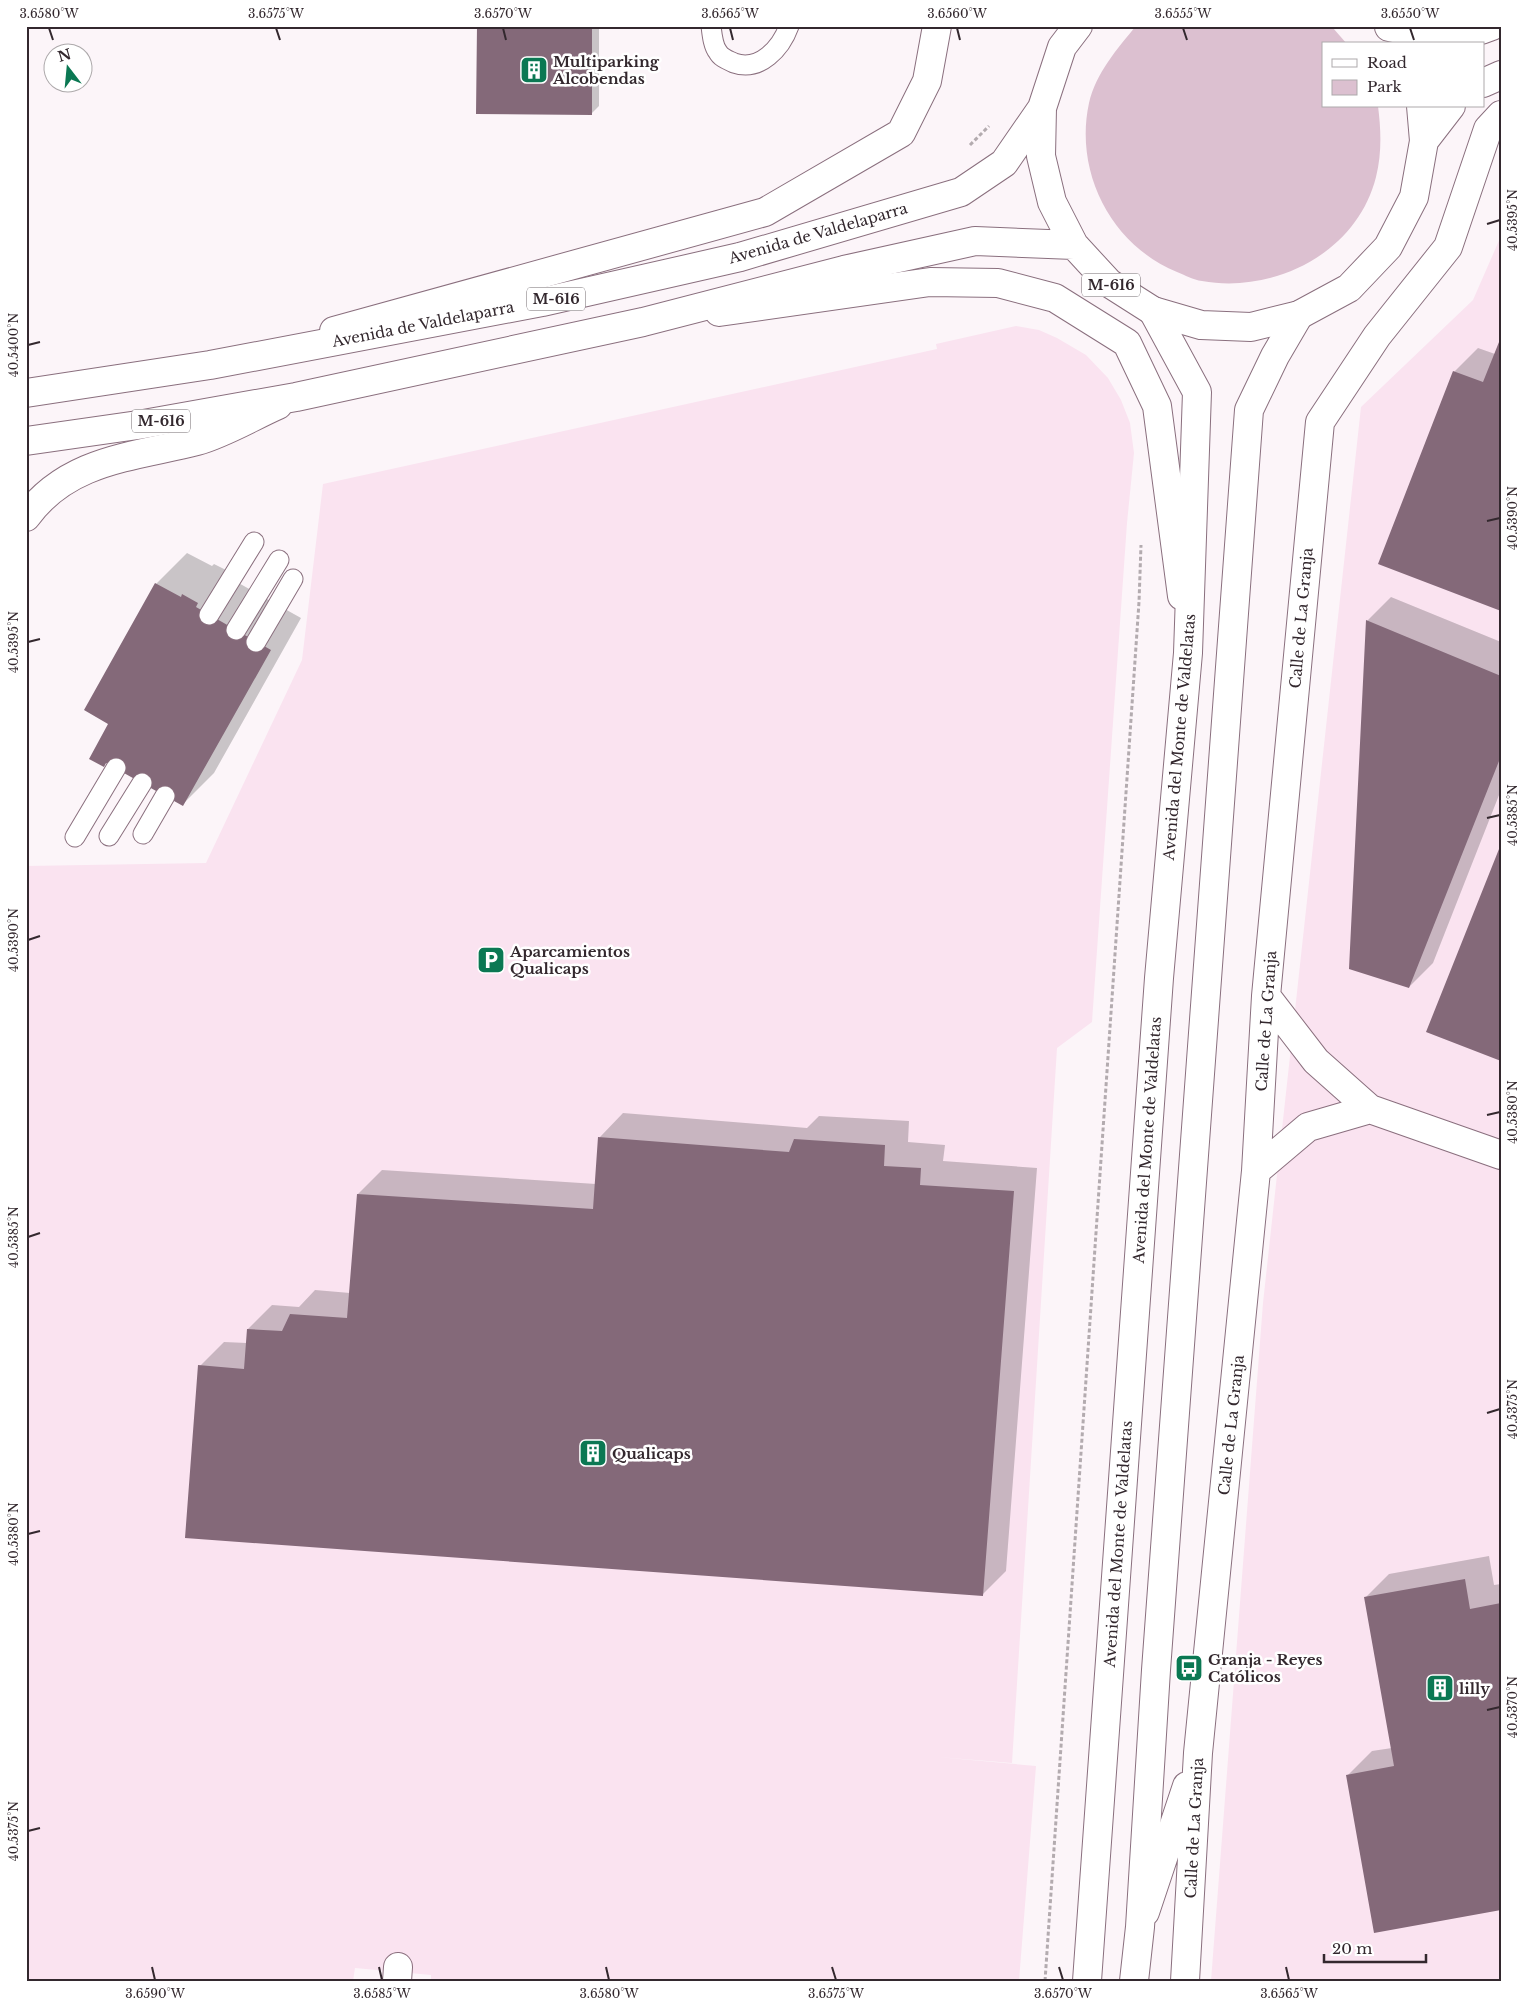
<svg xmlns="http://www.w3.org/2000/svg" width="1527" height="2007" font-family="'Libre Baskerville',serif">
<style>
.built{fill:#fae3f0}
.green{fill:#dcc0d0}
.shadow{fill:#0003}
.building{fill:#846979}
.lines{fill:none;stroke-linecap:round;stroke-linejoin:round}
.lane-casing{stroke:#8a6f7e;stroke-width:21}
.street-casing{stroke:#8a6f7e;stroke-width:30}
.secondary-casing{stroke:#8a6f7e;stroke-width:30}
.highway-casing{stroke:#8a6f7e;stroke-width:30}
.path{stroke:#b3abaf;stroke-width:3;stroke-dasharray:4 2.5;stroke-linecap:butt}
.lane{stroke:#fff;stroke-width:19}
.street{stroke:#fff;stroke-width:28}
.secondary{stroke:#fff;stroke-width:28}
.highway{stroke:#fff;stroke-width:28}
.ticks{fill:none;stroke:#33282e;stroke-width:2}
.labels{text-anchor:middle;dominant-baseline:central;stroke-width:5;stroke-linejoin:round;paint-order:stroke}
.shield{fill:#fff;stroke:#70686d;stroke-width:1}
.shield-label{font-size:14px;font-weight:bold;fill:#33282e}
.poi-label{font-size:15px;font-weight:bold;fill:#33282e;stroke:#fff;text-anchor:start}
.street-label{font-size:15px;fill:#33282e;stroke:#fff}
.neatline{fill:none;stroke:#33282e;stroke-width:2}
.ticks-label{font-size:12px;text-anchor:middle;fill:#33282e}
</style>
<rect width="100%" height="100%" fill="#fcf5f9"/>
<path class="built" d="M 1501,236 L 1501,1981 L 1211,1981 L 1263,1303 L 1361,407 L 1473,300 Z
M 1016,326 L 1039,330 L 1057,338 L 1086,355 L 1108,378 L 1121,400 L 1130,423 L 1134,453 L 1127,523 L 1092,1022 L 1057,1048 L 1012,1763 L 938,1757 L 1036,1766 L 1019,1981 L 431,1981 L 431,1975 L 355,1968 L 353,1981 L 26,1981 L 26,866 L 206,863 L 302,660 L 323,484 L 937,349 L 936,344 Z"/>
<path class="green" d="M 1136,26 L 1333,28 L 1347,44 L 1323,44 L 1323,106 L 1378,106 C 1381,130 1382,153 1376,177 C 1357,253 1274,294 1202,281 C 1193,280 1185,275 1177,272 C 1111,245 1074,172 1089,103 C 1096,73 1117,49 1136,26 Z"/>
<path class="shadow" d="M 478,26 L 599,26 L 599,106 L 591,114 Z
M 1478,348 L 1495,354 L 1501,609 L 1454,372 Z
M 187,553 L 212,566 L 214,564 L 228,571 L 226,576 L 301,618 L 214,773 L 183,804 L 107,762 L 103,766 L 110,723 L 156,584 Z
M 1391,597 L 1501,642 L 1501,790 L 1433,963 L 1409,987 L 1367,621 Z
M 623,1113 L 807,1128 L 819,1116 L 909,1121 L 908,1142 L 945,1145 L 943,1161 L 1037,1168 L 1006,1571 L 982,1595 L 200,1366 L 224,1342 L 247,1343 L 248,1329 L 272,1305 L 299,1307 L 315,1290 L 350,1293 L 358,1194 L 382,1170 L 596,1184 L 600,1137 Z
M 1489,1556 L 1494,1585 L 1501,1584 L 1501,1909 L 1348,1775 L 1372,1751 L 1392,1748 L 1365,1598 L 1389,1574 Z"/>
<path class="building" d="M 477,26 L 592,26 L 592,115 L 476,114 Z
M 1501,337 L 1501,611 L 1378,564 L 1453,371 L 1483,382 Z
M 155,583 L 181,597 L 182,594 L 198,603 L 196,607 L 271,650 L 183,806 L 106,763 L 104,767 L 89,759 L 108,724 L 84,710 Z
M 1366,620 L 1501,676 L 1501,756 L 1409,988 L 1349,969 Z
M 1501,844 L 1501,1061 L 1426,1032 Z
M 598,1137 L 789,1152 L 794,1139 L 885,1145 L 884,1166 L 921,1168 L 920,1185 L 1014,1191 L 983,1596 L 185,1538 L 198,1365 L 244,1369 L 247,1329 L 282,1331 L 290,1314 L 347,1318 L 357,1194 L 593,1209 Z
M 1465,1579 L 1470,1609 L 1501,1603 L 1501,1910 L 1374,1933 L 1346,1775 L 1394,1766 L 1364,1597 Z"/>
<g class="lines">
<defs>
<path id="lane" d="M 711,26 C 712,34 713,46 718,52 C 721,58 728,60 734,63 C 760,72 781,48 789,26
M 209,615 L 254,542
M 236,630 L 279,560
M 256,642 L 293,579
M 143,834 L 165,796
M 109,836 L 142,783
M 75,837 L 116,768"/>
<path id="street" d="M 719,312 L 930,282 L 998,283 L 1055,298 L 1127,343 L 1157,406 L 1182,596
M 334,331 L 765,212 L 901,133 L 927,81 L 937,26
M 26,517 C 68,459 134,457 197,441 C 223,434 253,416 278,405
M 1266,996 L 1316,1061 L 1370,1109 L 1501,1155
M 1256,1171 L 1308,1127 L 1370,1109
M 1145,1912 L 1187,1786
M 397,1981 L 398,1967
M 1185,1981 L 1198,1753 L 1256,1171 L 1266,996 L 1320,422 L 1377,336 L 1448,247 L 1488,129 L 1501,115"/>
<path id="secondary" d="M 1087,1981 L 1159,978 L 1188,653 L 1197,392 L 1153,311
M 1134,1981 L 1140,1927 L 1156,1670 L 1249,410 L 1275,356 L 1299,315"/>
<path id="highway" d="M 1078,26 L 1062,47 L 1042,108 L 1041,156 L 1052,202 L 1074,245 L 1109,283 L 1153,311 L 1201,325 L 1251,327 L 1299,315 L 1349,288 L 1388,247 L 1414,197 L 1424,141 L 1421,106
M 1389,27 C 1421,35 1460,40 1492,26
M 1483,83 L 1501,75
M 1424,141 L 1451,106
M 26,393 L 210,365 L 542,302 L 740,257 L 961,192 L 1004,163 L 1042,108
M 26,441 L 138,425 L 296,397 L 643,322 L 844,270 L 975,241 L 1074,245"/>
</defs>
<use href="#lane" class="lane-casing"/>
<use href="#street" class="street-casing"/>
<use href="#secondary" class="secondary-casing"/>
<use href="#highway" class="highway-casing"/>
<path class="path" d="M 970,145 L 989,126
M 1045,1981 L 1139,602 L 1141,545"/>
<use href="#lane" class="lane"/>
<use href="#street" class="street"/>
<use href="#secondary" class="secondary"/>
<use href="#highway" class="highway"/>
</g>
<path class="ticks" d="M 49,28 L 53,40M 276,28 L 280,40M 503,28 L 506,40M 730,28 L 733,40M 957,28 L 960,40M 1183,28 L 1187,40M 1410,28 L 1414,40M 1487,224 L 1500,220M 28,345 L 40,342M 1487,521 L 1500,518M 28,642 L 40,639M 1487,818 L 1500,815M 28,940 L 40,936M 1487,1115 L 1500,1112M 28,1237 L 40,1233M 1487,1413 L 1500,1409M 28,1534 L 40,1531M 1487,1710 L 1500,1707M 28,1831 L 40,1828M 152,1967 L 155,1980M 379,1967 L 382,1980M 606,1967 L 609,1980M 832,1967 L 836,1980M 1059,1967 L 1063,1980M 1286,1967 L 1289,1980"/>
<defs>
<symbol id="building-square" viewBox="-11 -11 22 22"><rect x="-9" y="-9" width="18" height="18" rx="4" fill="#0b7853" stroke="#fff"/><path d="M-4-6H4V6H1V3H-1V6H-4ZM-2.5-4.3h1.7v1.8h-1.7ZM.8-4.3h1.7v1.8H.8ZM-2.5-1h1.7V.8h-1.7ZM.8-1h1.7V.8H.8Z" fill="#fff"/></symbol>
<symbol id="parking-square" viewBox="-11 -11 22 22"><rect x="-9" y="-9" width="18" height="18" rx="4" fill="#0b7853" stroke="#fff"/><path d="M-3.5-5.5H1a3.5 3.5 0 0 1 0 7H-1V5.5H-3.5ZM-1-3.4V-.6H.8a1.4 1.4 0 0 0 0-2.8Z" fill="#fff"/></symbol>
<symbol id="bus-square" viewBox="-11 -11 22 22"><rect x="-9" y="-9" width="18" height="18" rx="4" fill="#0b7853" stroke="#fff"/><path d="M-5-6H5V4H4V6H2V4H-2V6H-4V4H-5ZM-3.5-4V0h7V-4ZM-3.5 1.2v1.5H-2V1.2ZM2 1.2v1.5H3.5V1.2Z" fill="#fff"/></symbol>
</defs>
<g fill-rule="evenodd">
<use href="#building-square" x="518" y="54" width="32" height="32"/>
<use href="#parking-square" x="475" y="944" width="32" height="32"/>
<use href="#building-square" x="577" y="1437" width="32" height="32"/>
<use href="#bus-square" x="1173" y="1652" width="32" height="32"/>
<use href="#building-square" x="1424" y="1672" width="32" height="32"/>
</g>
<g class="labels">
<g class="shield">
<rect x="1082" y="273.5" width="58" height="23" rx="4"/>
<rect x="527" y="287.5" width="58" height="23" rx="4"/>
<rect x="132" y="409.5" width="58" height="23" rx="4"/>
</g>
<g class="shield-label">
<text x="1111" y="285">M-616</text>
<text x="556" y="299">M-616</text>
<text x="161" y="421">M-616</text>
</g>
<g class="poi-label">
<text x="553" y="61">Multiparking<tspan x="553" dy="17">Alcobendas</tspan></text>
<text x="510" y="951">Aparcamientos<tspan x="510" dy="17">Qualicaps</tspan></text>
<text x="612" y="1453">Qualicaps</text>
<text x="1208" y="1659">Granja - Reyes<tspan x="1208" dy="17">Católicos</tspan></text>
<text x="1459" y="1688">lilly</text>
</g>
<g class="street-label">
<text transform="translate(818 233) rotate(-16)">Avenida de Valdelaparra</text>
<text transform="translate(423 324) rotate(-11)">Avenida de Valdelaparra</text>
<text transform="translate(1301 618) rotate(-85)">Calle de La Granja</text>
<text transform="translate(1179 737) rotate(-85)">Avenida del Monte de Valdelatas</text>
<text transform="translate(1266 1021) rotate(-86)">Calle de La Granja</text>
<text transform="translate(1147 1140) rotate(-86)">Avenida del Monte de Valdelatas</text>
<text transform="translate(1231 1425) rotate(-84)">Calle de La Granja</text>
<text transform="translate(1118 1544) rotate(-86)">Avenida del Monte de Valdelatas</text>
<text transform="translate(1194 1828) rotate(-87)">Calle de La Granja</text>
</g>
</g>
<rect width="1527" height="2007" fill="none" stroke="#ffffff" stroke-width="55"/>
<rect x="1322" y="42" width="162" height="65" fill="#ffffff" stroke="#ada9ab"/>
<rect x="1332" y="59" width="25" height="8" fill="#ffffff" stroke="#ada9ab"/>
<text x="1367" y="68" font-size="15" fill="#33282e">Road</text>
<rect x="1332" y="80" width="25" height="15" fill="#dcc0d0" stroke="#ada9ab"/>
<text x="1367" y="92" font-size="15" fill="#33282e">Park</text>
<g transform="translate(68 68) rotate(344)"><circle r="24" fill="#ffffff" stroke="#ada9ab"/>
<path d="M0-4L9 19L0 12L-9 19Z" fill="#0b7853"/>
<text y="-8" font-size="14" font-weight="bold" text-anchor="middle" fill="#33282e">N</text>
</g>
<path d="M1324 1954v8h102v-8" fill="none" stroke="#33282e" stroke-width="2.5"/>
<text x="1332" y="1954" font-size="15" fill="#33282e" stroke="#ffffff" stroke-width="4" paint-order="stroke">20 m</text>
<rect x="28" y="28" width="1472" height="1952" class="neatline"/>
<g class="ticks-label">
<text x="49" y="18">3.6580°W</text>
<text x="276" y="18">3.6575°W</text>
<text x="503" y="18">3.6570°W</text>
<text x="730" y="18">3.6565°W</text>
<text x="957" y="18">3.6560°W</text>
<text x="1183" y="18">3.6555°W</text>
<text x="1410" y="18">3.6550°W</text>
<text transform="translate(1513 220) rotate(-90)" y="4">40.5395°N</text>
<text transform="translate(14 345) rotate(-90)" y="4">40.5400°N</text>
<text transform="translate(1513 518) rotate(-90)" y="4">40.5390°N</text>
<text transform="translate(14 642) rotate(-90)" y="4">40.5395°N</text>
<text transform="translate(1513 815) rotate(-90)" y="4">40.5385°N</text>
<text transform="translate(14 940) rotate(-90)" y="4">40.5390°N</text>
<text transform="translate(1513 1112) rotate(-90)" y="4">40.5380°N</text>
<text transform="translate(14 1237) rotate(-90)" y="4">40.5385°N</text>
<text transform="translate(1513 1409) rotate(-90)" y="4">40.5375°N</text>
<text transform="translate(14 1534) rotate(-90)" y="4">40.5380°N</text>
<text transform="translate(1513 1707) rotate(-90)" y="4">40.5370°N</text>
<text transform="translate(14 1831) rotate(-90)" y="4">40.5375°N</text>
<text x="155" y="1998">3.6590°W</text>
<text x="382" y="1998">3.6585°W</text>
<text x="609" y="1998">3.6580°W</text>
<text x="836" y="1998">3.6575°W</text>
<text x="1063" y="1998">3.6570°W</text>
<text x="1289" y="1998">3.6565°W</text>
</g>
</svg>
